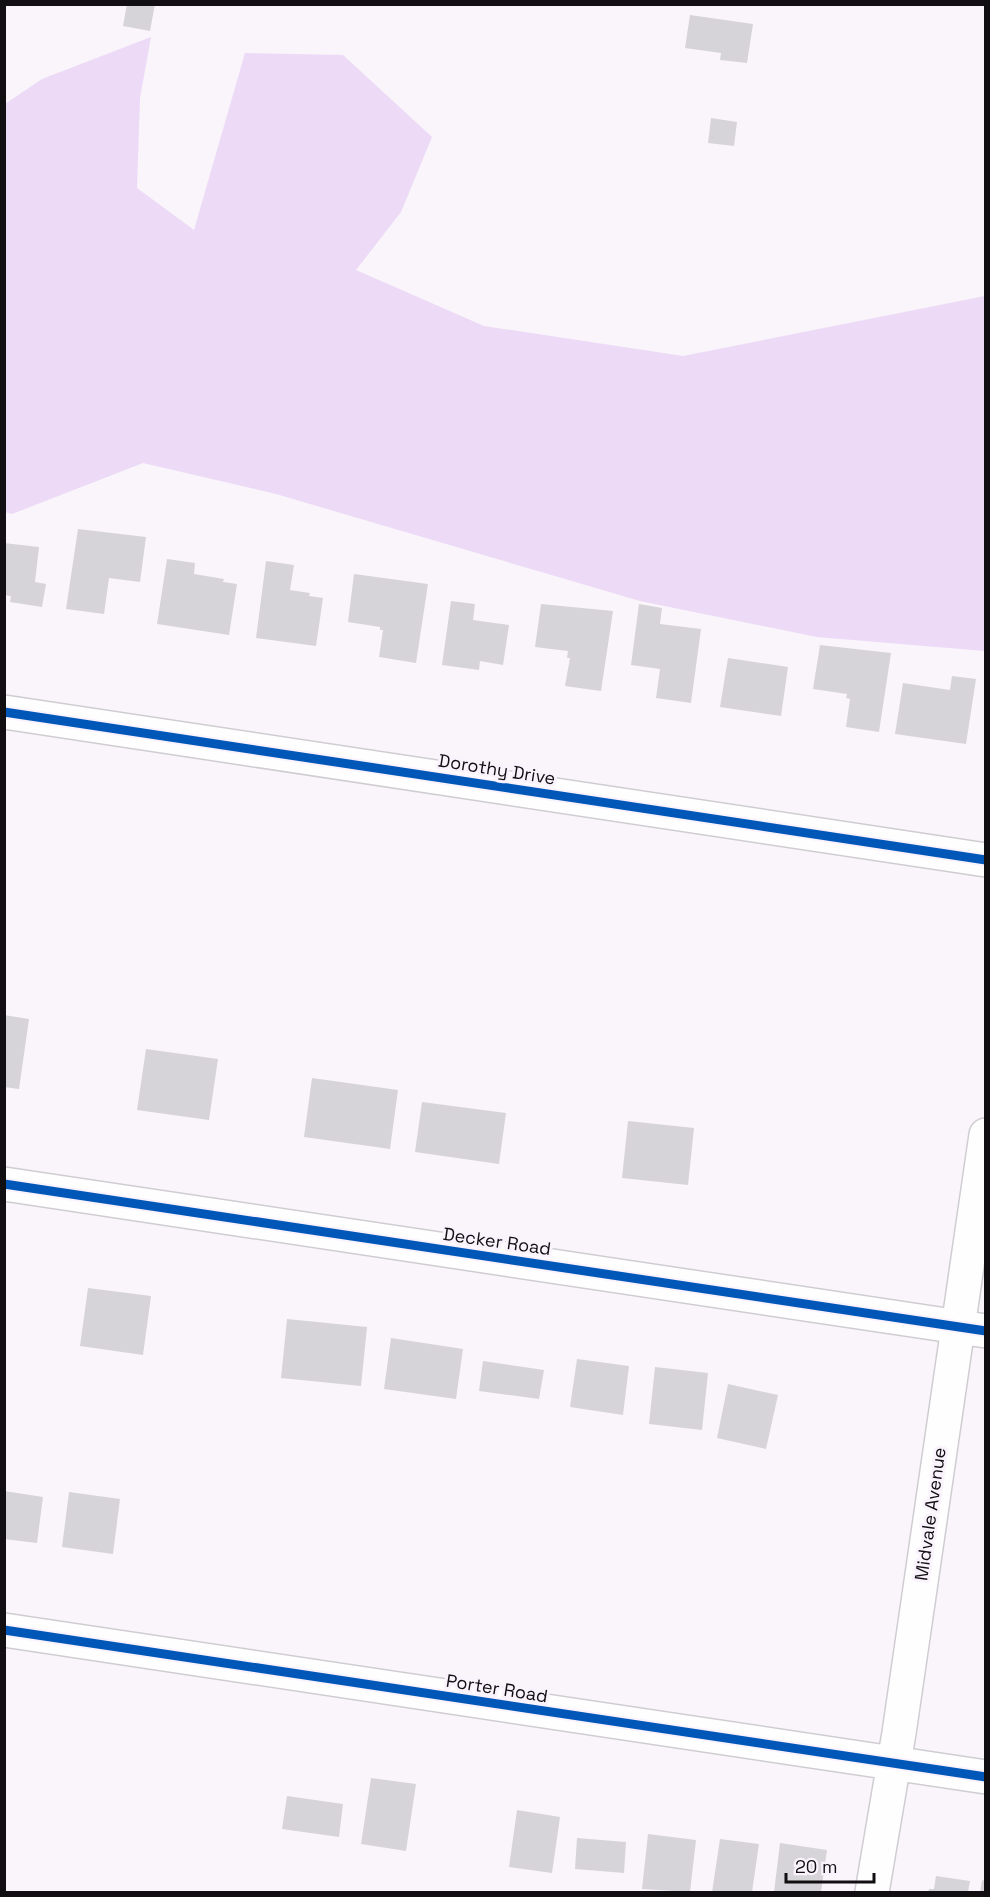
<svg xmlns="http://www.w3.org/2000/svg" width="990" height="1897" font-family="'Space Grotesk',sans-serif">
<style>
.green{fill:#ecdaf6}
.building{fill:#d7d4d9}
.lines{fill:none;stroke-linecap:round;stroke-linejoin:round}
.minor-casing{stroke:#d0cdd2;stroke-width:36}
.minor{stroke:#fefefe;stroke-width:33}
.cycleway-casing{stroke:#faf3fd;stroke-width:13}
.cycleway{stroke:#0057b8;stroke-width:9}
.labels{text-anchor:middle;dominant-baseline:central;stroke-width:6;stroke-linejoin:round;paint-order:stroke}
.street-label{font-size:18px;fill:#120f13;stroke:#faf3fd}
</style>
<rect width="100%" height="100%" fill="#f9f5fb"/>
<path class="green" d="M 151,37 L 140,98 L 137,188 L 194,230 L 245,53 L 343,55 L 432,137 L 401,212 L 356,270 L 484,326 L 683,356 L 985,296 L 985,651 L 817,637 L 640,601 L 276,494 L 143,463 L 12,514 L 5,512 L 5,104 L 42,79 Z"/>
<path class="building" d="M 127,4 L 155,4 L 150,31 L 123,26 Z
M 690,15 L 753,24 L 747,63 L 720,60 L 721,53 L 685,48 Z
M 711,118 L 737,122 L 734,146 L 708,143 Z
M 78,529 L 146,537 L 140,582 L 109,578 L 104,614 L 66,609 Z
M 4,543 L 39,547 L 35,582 L 46,584 L 42,607 L 10,602 L 11,596 L 4,595 Z
M 167,559 L 195,563 L 194,574 L 224,579 L 223,582 L 237,584 L 229,635 L 157,624 Z
M 266,561 L 294,565 L 290,590 L 310,593 L 309,596 L 323,598 L 316,646 L 256,638 Z
M 354,574 L 428,584 L 416,663 L 379,657 L 383,630 L 380,630 L 380,627 L 348,622 Z
M 451,601 L 475,604 L 473,620 L 509,625 L 503,665 L 480,661 L 479,670 L 442,665 Z
M 541,604 L 613,611 L 601,691 L 565,686 L 570,658 L 567,658 L 568,651 L 535,647 Z
M 639,604 L 662,608 L 660,624 L 701,629 L 691,703 L 656,698 L 660,669 L 631,665 Z
M 820,645 L 891,653 L 879,732 L 846,727 L 850,699 L 846,698 L 847,694 L 813,689 Z
M 728,658 L 788,667 L 781,716 L 720,707 Z
M 952,676 L 976,679 L 966,744 L 895,734 L 903,683 L 950,690 Z
M 4,1015 L 29,1019 L 19,1089 L 4,1087 Z
M 146,1049 L 218,1059 L 209,1120 L 137,1110 Z
M 312,1078 L 398,1090 L 390,1149 L 304,1137 Z
M 422,1102 L 506,1113 L 499,1164 L 415,1152 Z
M 628,1121 L 694,1128 L 688,1185 L 622,1178 Z
M 88,1288 L 151,1296 L 143,1355 L 80,1346 Z
M 287,1319 L 367,1327 L 361,1386 L 281,1378 Z
M 391,1338 L 463,1349 L 456,1399 L 384,1389 Z
M 577,1359 L 629,1366 L 623,1415 L 570,1407 Z
M 483,1361 L 544,1370 L 539,1399 L 479,1391 Z
M 655,1367 L 708,1373 L 702,1430 L 649,1424 Z
M 728,1384 L 778,1395 L 766,1449 L 717,1438 Z
M 4,1491 L 43,1497 L 37,1543 L 4,1539 Z
M 69,1492 L 120,1499 L 113,1554 L 62,1547 Z
M 371,1778 L 416,1784 L 406,1851 L 361,1844 Z
M 287,1796 L 343,1804 L 339,1837 L 282,1829 Z
M 517,1810 L 560,1817 L 552,1873 L 509,1867 Z
M 648,1834 L 696,1840 L 690,1892 L 642,1889 Z
M 577,1838 L 626,1842 L 624,1873 L 575,1869 Z
M 720,1839 L 759,1844 L 752,1892 L 712,1892 Z
M 780,1843 L 827,1850 L 821,1892 L 774,1892 Z
M 936,1876 L 970,1881 L 968,1892 L 928,1892 L 929,1889 L 934,1889 Z
M 982,1880 L 986,1881 L 986,1892 L 980,1892 Z"/>
<g class="lines">
<defs>
<path id="minor" d="M 4,712 L 986,860
M 4,1184 L 986,1331
M 4,1630 L 986,1777
M 872,1892 L 899,1733 L 986,1135"/>
</defs>
<use href="#minor" class="minor-casing"/>
<use href="#minor" class="minor"/>
<defs>
<path id="cycleway" d="M 4,712 L 986,860
M 4,1184 L 986,1331
M 4,1630 L 986,1777"/>
</defs>
<use href="#cycleway" class="cycleway-casing"/>
<use href="#cycleway" class="cycleway"/>
</g>
<g class="labels">
<g class="street-label">
<text transform="translate(497 769) rotate(9)">Dorothy Drive</text>
<text transform="translate(497 1241) rotate(8)">Decker Road</text>
<text transform="translate(930 1514) rotate(-82)">Midvale Avenue</text>
<text transform="translate(497 1688) rotate(9)">Porter Road</text>
</g>
</g>
<rect width="990" height="1897" fill="none" stroke="#120f13" stroke-width="12"/>
<path d="M786 1873v9h88v-9" fill="none" stroke="#120f13" stroke-width="3"/>
<text x="795" y="1873" font-size="18" fill="#120f13" stroke="#faf3fd" stroke-width="4.5" paint-order="stroke">20 m</text>
</svg>
